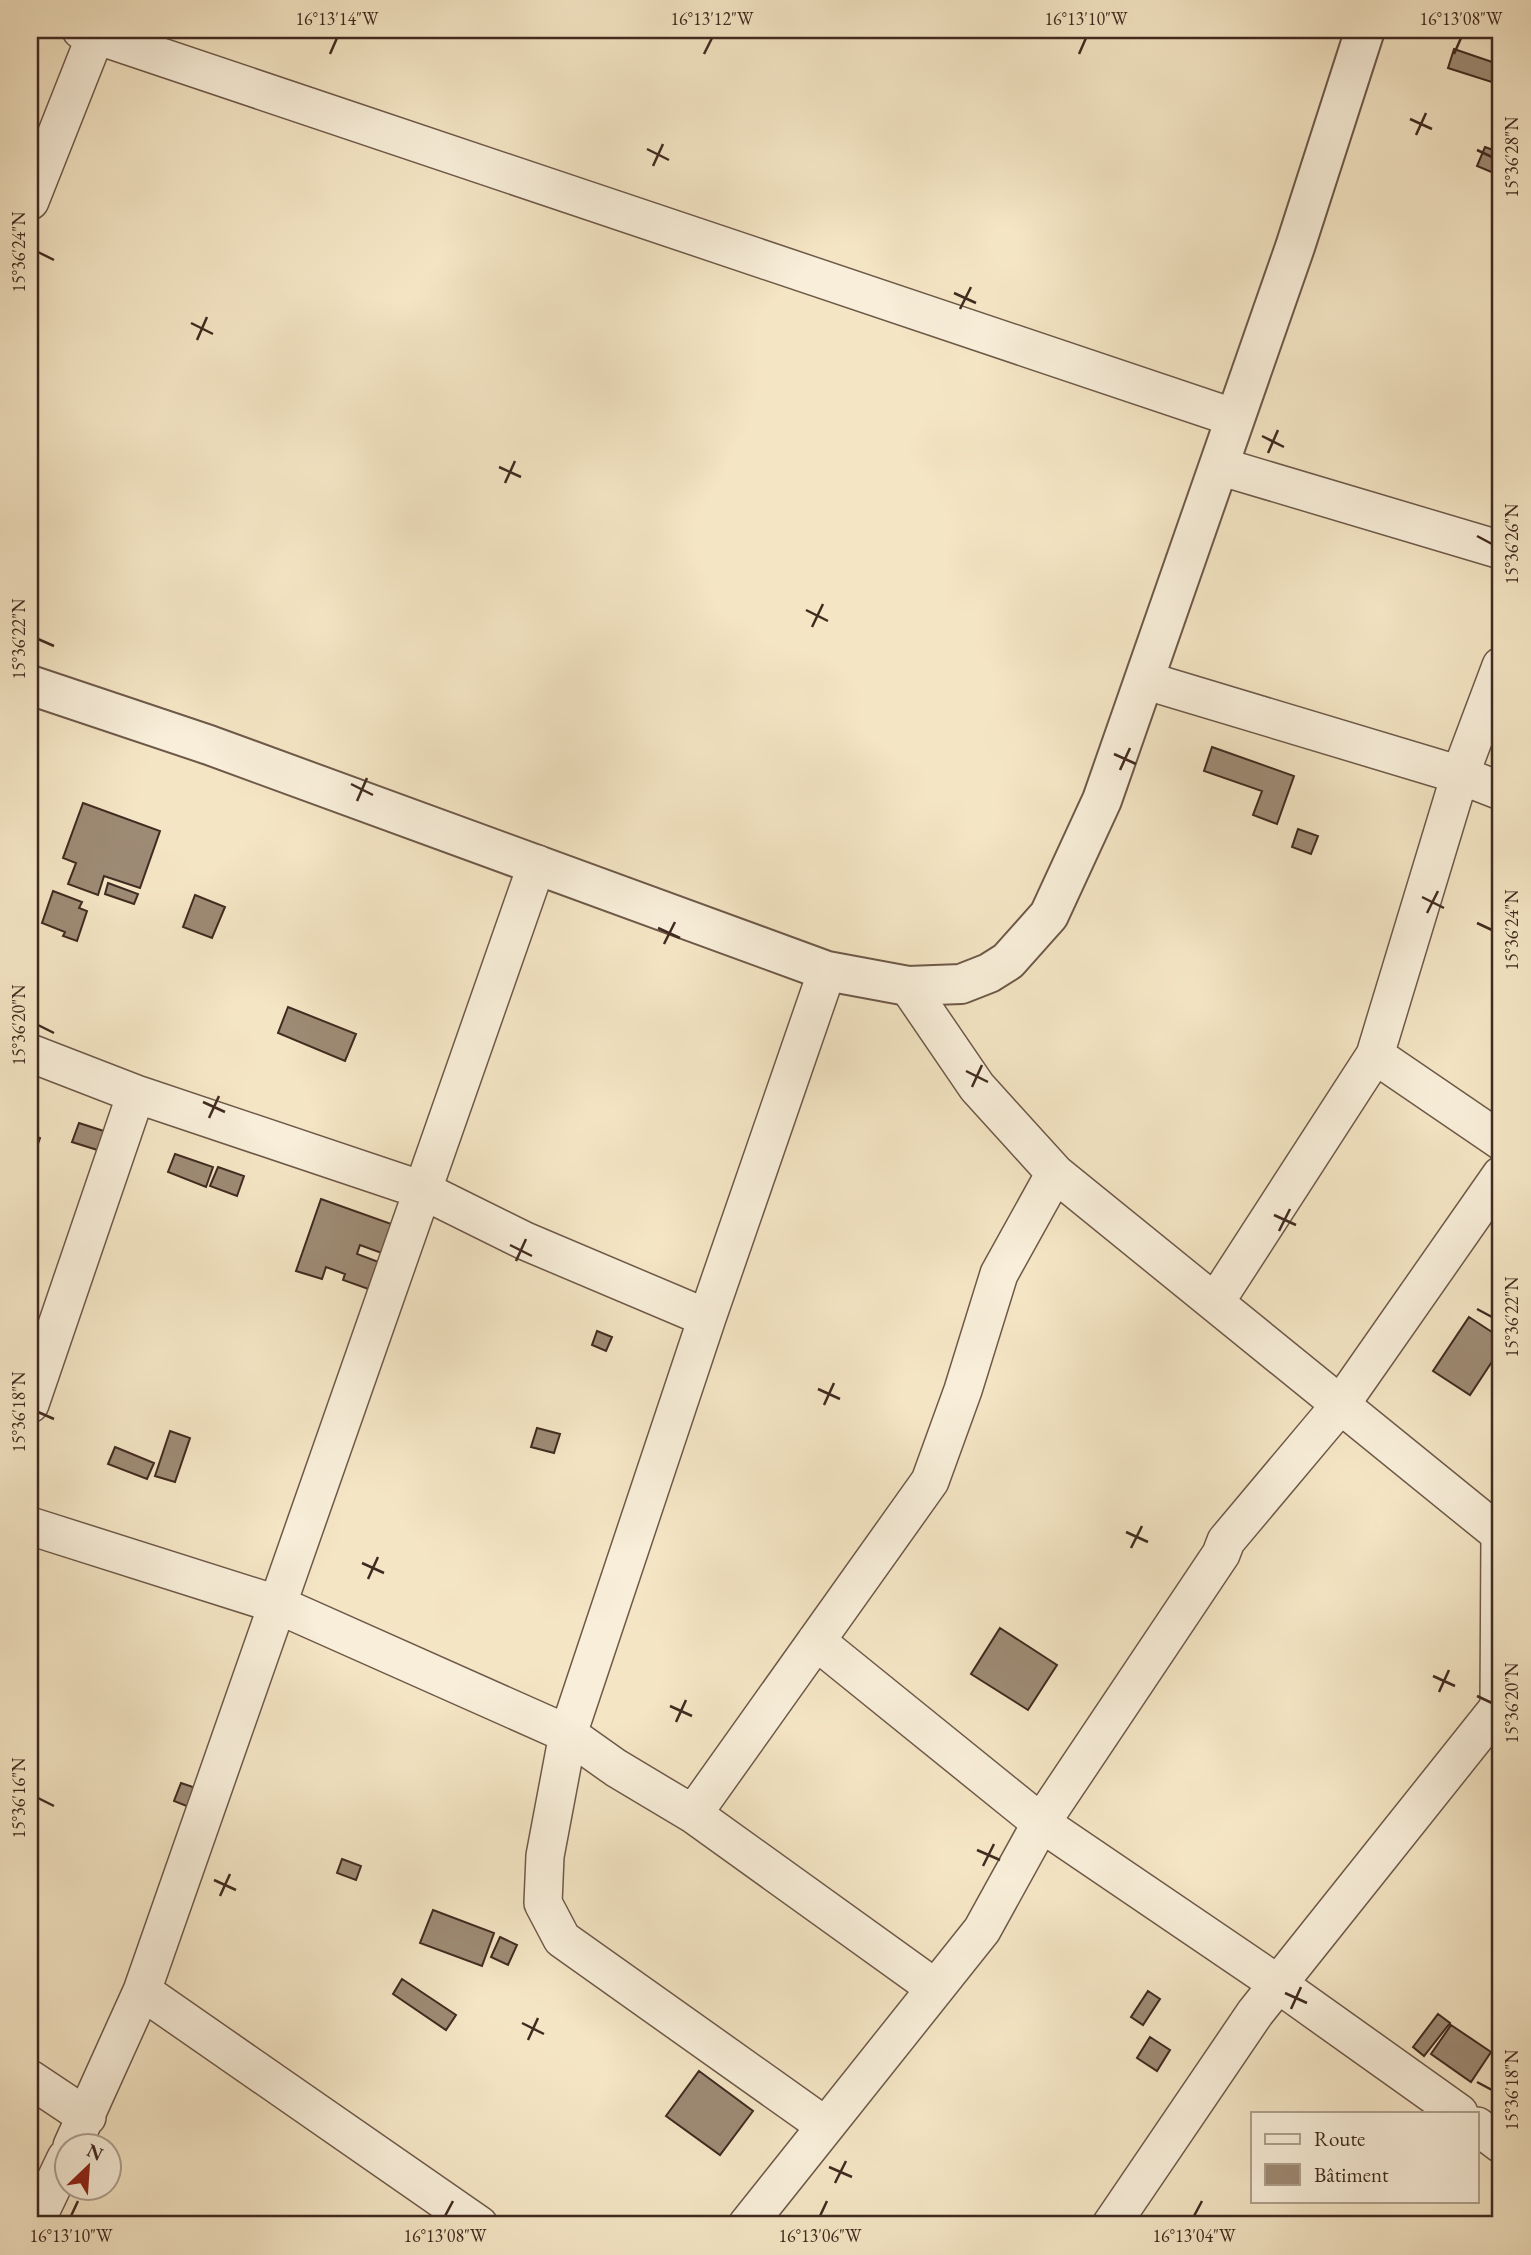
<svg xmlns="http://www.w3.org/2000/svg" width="1531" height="2255" font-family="'EB Garamond',serif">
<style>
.building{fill:#9e8b75;stroke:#412a20;stroke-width:2}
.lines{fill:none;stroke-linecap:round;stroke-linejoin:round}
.minor-casing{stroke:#6e5949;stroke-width:40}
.tertiary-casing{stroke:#6e5949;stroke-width:42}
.minor{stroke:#f8eed9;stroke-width:37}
.tertiary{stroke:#f8eed9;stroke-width:38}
.ticks{fill:none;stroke:#412a20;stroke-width:2.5}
.neatline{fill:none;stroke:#412a20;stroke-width:2.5}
.ticks-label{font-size:18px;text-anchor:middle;fill:#412a20}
</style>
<rect width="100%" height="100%" fill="#f4e5c4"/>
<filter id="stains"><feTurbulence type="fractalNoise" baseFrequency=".00286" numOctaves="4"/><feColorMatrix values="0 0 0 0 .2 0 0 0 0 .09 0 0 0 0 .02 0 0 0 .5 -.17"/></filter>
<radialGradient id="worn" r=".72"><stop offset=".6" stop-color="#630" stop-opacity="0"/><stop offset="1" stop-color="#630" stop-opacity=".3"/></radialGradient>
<path class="building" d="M 1454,49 L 1501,65 L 1501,85 L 1448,68 Z
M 1485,147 L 1501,153 L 1501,176 L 1477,166 Z
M 1212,747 L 1294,776 L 1277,824 L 1253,815 L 1262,791 L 1204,771 Z
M 83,803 L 160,831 L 140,888 L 104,876 L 98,895 L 68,884 L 76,863 L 63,858 Z
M 1298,829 L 1318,836 L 1311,854 L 1292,847 Z
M 108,883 L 138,894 L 134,904 L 105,894 Z
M 53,891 L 82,902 L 79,908 L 87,911 L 77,941 L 63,936 L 65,932 L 42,923 Z
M 195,895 L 225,907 L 212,938 L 183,927 Z
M 288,1007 L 356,1034 L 345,1061 L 278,1033 Z
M 79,1123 L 113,1134 L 107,1153 L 72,1142 Z
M 30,1134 L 40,1138 L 34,1155 L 30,1153 Z
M 175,1154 L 213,1167 L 206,1187 L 168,1172 Z
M 218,1167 L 244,1176 L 237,1196 L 210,1186 Z
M 321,1199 L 397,1226 L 387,1255 L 360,1245 L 357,1254 L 384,1264 L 374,1291 L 343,1280 L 345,1274 L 326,1267 L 322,1279 L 296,1271 Z
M 1469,1317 L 1501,1338 L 1501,1348 L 1470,1395 L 1433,1371 Z
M 597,1331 L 612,1337 L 606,1351 L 592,1345 Z
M 537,1428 L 560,1434 L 554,1453 L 531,1447 Z
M 170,1431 L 190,1438 L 175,1482 L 155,1476 Z
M 115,1447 L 154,1463 L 147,1479 L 108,1464 Z
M 1000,1628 L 1057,1665 L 1028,1710 L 971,1674 Z
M 181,1783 L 196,1788 L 189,1807 L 174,1801 Z
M 342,1859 L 361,1866 L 356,1880 L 337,1873 Z
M 433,1910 L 494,1933 L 482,1966 L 420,1943 Z
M 500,1937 L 517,1945 L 508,1965 L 491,1957 Z
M 402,1979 L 456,2015 L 446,2030 L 393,1994 Z
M 1148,1991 L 1160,1999 L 1143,2025 L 1131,2017 Z
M 1438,2014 L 1450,2023 L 1424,2056 L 1413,2047 Z
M 1451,2025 L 1491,2052 L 1471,2082 L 1431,2054 Z
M 1150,2037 L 1170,2050 L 1157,2071 L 1137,2058 Z
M 699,2071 L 753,2111 L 720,2155 L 666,2116 Z"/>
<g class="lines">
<defs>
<path id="minor" d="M 81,30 L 1235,418
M 30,201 L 96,34
M 1219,466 L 1501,550
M 1144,680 L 1460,775 L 1501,791
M 908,986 L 977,1087 L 1055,1173 L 1501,1535
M 30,1053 L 136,1094 L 422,1190 L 525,1241 L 707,1318
M 1375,1055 L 1501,1141
M 1216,1301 L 1375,1055 L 1460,775 L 1501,666
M 30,1404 L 136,1094
M 30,1526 L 276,1604 L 568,1734 L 616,1768 L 693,1814 L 935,1988
M 1500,1534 L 1499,1707 L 1501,1729
M 816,1641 L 1041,1823 L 1278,1984 L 1459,2113
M 693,1814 L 930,1481 L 963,1390 L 999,1274 L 1055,1173
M 142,1991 L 479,2225
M 30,2079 L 87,2117
M 824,2125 L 562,1939 L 543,1903 L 545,1856 L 568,1734 L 707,1318 L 827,971
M 1477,2126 L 1501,2144
M 72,2146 L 142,1991 L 537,864
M 34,2225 L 66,2158
M 747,2225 L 982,1930 L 1041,1823 L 1221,1554 L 1226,1541 L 1341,1404 L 1501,1175
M 1111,2225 L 1255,2013 L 1499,1707"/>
<path id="tertiary" d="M 30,685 L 209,745 L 827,971 L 908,986 L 961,984 L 989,973 L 1008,961 L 1049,915 L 1102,800 L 1295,247 L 1365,30"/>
</defs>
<use href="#minor" class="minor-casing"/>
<use href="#tertiary" class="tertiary-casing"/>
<use href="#minor" class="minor"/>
<use href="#tertiary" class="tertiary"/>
</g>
<path class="ticks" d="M 330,54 L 337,38M 704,54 L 712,38M 1079,54 L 1086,38M 1454,54 L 1461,38M 1410,119 L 1432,129M 1416,135 L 1426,113M 647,149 L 669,160M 1477,150 L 1492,157M 653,166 L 663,144M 38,252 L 54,260M 954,293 L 976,303M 960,309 L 971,287M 191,323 L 213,334M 197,340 L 207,317M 1262,436 L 1284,447M 1268,453 L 1278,430M 499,467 L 521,477M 505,483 L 515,461M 1477,536 L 1492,544M 806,610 L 828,621M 812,627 L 823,604M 38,639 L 54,646M 1114,754 L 1136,764M 1120,770 L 1130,748M 351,784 L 373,795M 357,801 L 367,778M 1422,897 L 1444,908M 1427,913 L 1438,891M 1477,923 L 1492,930M 658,928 L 680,938M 664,944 L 675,922M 38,1025 L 54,1033M 966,1071 L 988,1082M 972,1087 L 982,1065M 203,1102 L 225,1112M 209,1118 L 219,1096M 1274,1215 L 1296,1225M 1279,1231 L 1290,1209M 510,1245 L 532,1256M 516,1261 L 526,1239M 1477,1309 L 1492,1317M 818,1389 L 840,1399M 824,1405 L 834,1383M 38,1412 L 54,1419M 1126,1532 L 1148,1542M 1131,1548 L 1142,1526M 362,1563 L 384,1573M 368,1579 L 378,1557M 1433,1676 L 1455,1686M 1439,1692 L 1449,1670M 1477,1696 L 1492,1703M 670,1706 L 692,1716M 676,1722 L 686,1700M 38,1798 L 54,1806M 977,1850 L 1000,1860M 983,1866 L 994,1844M 214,1880 L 236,1890M 220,1896 L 230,1874M 1285,1993 L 1307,2003M 1291,2009 L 1301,1987M 522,2023 L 544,2034M 528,2040 L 538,2018M 1477,2082 L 1492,2090M 829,2167 L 852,2177M 835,2183 L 846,2161M 71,2216 L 78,2201M 445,2216 L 453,2201M 820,2216 L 827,2201M 1194,2216 L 1202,2201"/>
<rect width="1531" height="2255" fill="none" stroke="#f4e5c4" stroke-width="77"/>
<rect x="1251" y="2112" width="228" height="91" fill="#f8eed9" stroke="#afa08f" stroke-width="2"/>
<rect x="1265" y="2134" width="35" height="10" fill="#f8eed9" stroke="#afa08f" stroke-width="2"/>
<text x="1314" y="2146" font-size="21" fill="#412a20">Route</text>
<rect x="1265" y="2164" width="35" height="21" fill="#9e8b75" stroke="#afa08f" stroke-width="2"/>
<text x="1314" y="2182" font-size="21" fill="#412a20">Bâtiment</text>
<g transform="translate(88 2167) rotate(25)"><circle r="33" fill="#f8eed9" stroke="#afa08f" stroke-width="2"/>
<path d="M0-5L12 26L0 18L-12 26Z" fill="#8f2418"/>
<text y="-10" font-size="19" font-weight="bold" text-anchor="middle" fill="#412a20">N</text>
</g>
<rect x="38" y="38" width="1454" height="2178" class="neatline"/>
<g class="ticks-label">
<text x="337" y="25">16°13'14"W</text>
<text x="712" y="25">16°13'12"W</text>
<text x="1086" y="25">16°13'10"W</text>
<text x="1461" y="25">16°13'08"W</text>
<text transform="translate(1512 157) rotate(-90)" y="6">15°36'28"N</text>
<text transform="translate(19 252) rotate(-90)" y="6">15°36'24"N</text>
<text transform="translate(1512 544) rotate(-90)" y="6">15°36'26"N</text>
<text transform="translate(19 639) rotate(-90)" y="6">15°36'22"N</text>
<text transform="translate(1512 930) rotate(-90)" y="6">15°36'24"N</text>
<text transform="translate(19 1025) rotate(-90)" y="6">15°36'20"N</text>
<text transform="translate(1512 1317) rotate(-90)" y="6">15°36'22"N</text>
<text transform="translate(19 1412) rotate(-90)" y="6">15°36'18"N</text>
<text transform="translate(1512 1703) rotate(-90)" y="6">15°36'20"N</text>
<text transform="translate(19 1798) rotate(-90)" y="6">15°36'16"N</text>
<text transform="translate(1512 2090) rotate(-90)" y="6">15°36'18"N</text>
<text x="71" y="2242">16°13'10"W</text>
<text x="445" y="2242">16°13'08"W</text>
<text x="820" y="2242">16°13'06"W</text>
<text x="1194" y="2242">16°13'04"W</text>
</g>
<rect width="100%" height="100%" filter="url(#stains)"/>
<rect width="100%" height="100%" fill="url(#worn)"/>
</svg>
